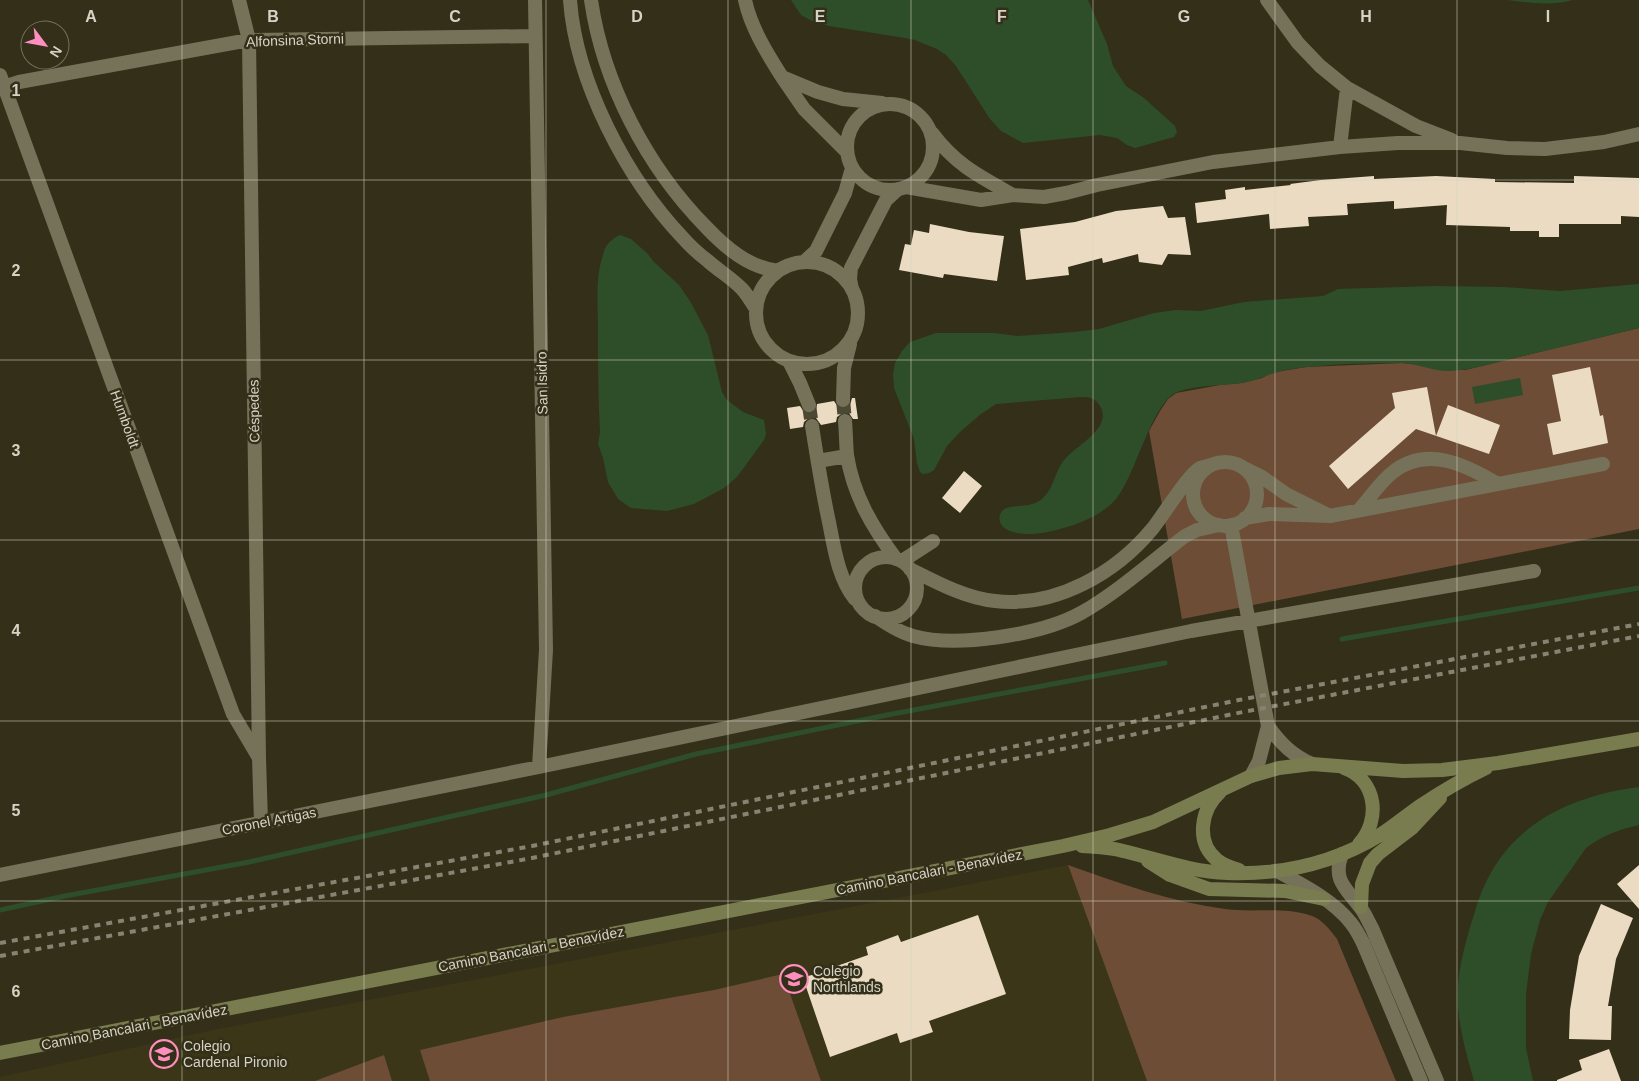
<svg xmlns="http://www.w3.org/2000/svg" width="1639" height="1081" font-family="Helvetica,sans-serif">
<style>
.built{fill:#3b3618}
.green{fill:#6d4d35}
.water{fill:#2e4e2a}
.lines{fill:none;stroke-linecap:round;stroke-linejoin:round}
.stream{stroke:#2e4e2a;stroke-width:5}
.building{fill:#ebdbc3}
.minor-tunnel{stroke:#4b4833;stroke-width:14;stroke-dasharray:14 7;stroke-linecap:butt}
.minor{stroke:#76725a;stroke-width:14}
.tertiary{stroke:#76725a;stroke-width:14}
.secondary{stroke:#797c4f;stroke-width:14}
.rail{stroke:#868372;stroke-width:4;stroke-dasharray:6 6;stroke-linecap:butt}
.grid{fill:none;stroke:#d5d3c5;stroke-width:1;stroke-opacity:0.55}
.labels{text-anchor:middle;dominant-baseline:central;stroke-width:5;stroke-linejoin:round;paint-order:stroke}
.street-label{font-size:14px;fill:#d5d3c5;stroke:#332f19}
.poi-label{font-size:14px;fill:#d5d3c5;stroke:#332f19;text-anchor:start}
.grid-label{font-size:16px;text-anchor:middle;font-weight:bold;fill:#d5d3c5;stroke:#332f19;stroke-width:5;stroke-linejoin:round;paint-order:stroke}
</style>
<rect width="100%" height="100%" fill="#332f19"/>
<path class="built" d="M 1068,865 L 1147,1081 L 0,1081 L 0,1077 L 213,1030 Z"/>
<path class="green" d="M 1639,328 L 1639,529 L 1182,619 L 1149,431 L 1160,411 L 1168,399 L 1176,393 L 1220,385 L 1242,383 L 1262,378 L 1269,374 L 1282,371 L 1306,367 L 1402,363 L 1465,370 Z
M 1068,865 C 1119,883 1171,902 1225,909 C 1255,913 1283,906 1312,916 C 1323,920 1330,930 1337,939 L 1396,1081 L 1147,1081 Z
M 783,974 L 821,1081 L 430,1081 L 420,1050 L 563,1017 L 714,990 Z
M 384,1055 L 392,1081 L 315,1081 Z"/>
<path class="water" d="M 791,0 L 1088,0 L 1107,44 L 1113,66 L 1126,86 L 1144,98 L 1175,126 L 1177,132 L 1174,137 L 1135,148 L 1127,145 L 1117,138 L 1100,135 L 1023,143 L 1001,131 L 990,119 L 956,66 L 946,55 L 937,49 L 915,40 L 899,37 L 829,26 L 814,22 L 801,15 Z
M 1508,0 L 1573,0 C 1552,6 1529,3 1508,0 Z
M 620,235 L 631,239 L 647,253 L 654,262 L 679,285 L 690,301 L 708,335 L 722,392 L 727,400 L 743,412 L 764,420 L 766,434 L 764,440 L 737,477 L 724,488 L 694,504 L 667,511 L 631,508 L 618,499 L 608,482 L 603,458 L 598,444 L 600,432 C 598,397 598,363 598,328 C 598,304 595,278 603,255 C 605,245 611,239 620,235 Z
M 1639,284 L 1639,328 C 1599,338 1558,348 1518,357 C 1496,362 1473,370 1450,371 C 1434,372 1417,363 1400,363 C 1362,363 1322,364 1285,370 C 1270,373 1257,381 1241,383 C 1221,386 1197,385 1177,392 C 1152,402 1135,477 1116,499 C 1100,517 1078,524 1056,530 C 1042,534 1019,537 1006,529 C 999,525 997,516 1003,510 C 1011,504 1029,508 1039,501 C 1054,492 1054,471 1065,459 C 1077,445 1113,428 1100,406 C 1095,398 1090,397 1081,397 L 996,404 L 981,414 L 961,431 L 947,446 L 934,470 L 929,473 L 923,474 L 920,472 L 917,463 L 914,439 L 894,388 L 893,374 L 895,363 L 902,351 L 910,342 L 936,333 L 994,333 L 1018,336 L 1074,332 L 1099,329 L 1154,313 L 1176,310 L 1201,311 L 1244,302 L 1323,296 L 1338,289 L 1434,286 L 1504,287 L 1560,291 Z
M 1520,378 L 1523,395 L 1475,404 L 1472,387 Z
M 1639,787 L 1639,825 C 1621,829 1601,836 1586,848 L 1548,902 L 1540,920 L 1531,954 L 1526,994 L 1526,1048 L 1533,1081 L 1474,1081 C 1467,1056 1460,1032 1458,1007 C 1456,978 1463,951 1471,924 C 1475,913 1477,902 1482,891 C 1510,824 1570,796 1639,787 Z"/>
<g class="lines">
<path class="stream" d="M 1342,639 L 1639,588
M 0,910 L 65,896 L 249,862 L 546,795 L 696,754 L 887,715 L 1165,663"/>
</g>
<path class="building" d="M 1374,176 L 1374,179 L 1436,176 L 1495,179 L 1495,182 L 1574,183 L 1574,176 L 1639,178 L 1639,217 L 1621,216 L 1621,224 L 1559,224 L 1559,237 L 1539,237 L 1539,231 L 1510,231 L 1510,227 L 1446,225 L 1447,205 L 1394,209 L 1394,201 L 1347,204 L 1348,215 L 1308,217 L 1309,226 L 1270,229 L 1269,214 L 1197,223 L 1195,203 L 1226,199 L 1225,190 L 1245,187 L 1245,190 L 1291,185 L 1290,184 L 1321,180 Z
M 1163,206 L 1168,218 L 1185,217 L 1191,255 L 1168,254 L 1162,265 L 1139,262 L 1138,254 L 1103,263 L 1102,258 L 1068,267 L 1069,275 L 1026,280 L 1020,229 L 1075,222 L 1116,211 Z
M 930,224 L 969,232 L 1004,236 L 997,281 L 944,274 L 943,278 L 899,270 L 905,244 L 911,245 L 914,230 L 929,233 Z
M 1590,367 L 1600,416 L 1603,415 L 1608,443 L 1553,455 L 1547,424 L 1561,421 L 1552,375 Z
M 1427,387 L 1436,436 L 1448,405 L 1500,425 L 1489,454 L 1416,429 L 1348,489 L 1329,466 L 1395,408 L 1392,393 Z
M 852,398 L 855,398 L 858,419 L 853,419 L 849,413 L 844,412 L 837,417 L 836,422 L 821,425 L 816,418 L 810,417 L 804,422 L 803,427 L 790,429 L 787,408 L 800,406 L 804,412 L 812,413 L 816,410 L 817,404 L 834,401 L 838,407 L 843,409 L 850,405 Z
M 964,471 L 982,486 L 960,513 L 942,498 Z
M 1639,865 L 1639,909 L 1617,884 Z
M 1601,904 L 1633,918 L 1616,959 L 1608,1006 L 1612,1006 L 1611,1040 L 1569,1039 L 1570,1010 L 1579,956 Z
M 978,915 L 1006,994 L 929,1021 L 933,1032 L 900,1043 L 897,1033 L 830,1057 L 803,978 L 868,955 L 866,947 L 898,935 L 901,942 Z
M 1609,1049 L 1621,1081 L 1557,1081 L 1557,1080 L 1582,1070 L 1579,1060 Z"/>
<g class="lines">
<path class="minor-tunnel" d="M 843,400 L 845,421
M 809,405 L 812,426"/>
<path class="minor" d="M 239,0 L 249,40 L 259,758 L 261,822
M 535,0 L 546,650 L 539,767
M 570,0 C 576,82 626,178 683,238 C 690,246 699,254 708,261 C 719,271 733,279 743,290 C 748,296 752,303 756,309
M 591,0 C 603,83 647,167 706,227 C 726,248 748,267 778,271
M 745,0 C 751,28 767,53 782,77
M 1267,0 L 1298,43 L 1320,66 L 1347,88 L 1416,126 L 1452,140
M 0,75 L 233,714 L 259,758
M 0,88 L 19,82 L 249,40 L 535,36
M847 147a43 43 0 1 1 86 0a43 43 0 1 1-86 0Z
M 1340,147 L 1347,88
M 847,152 L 804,109 L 782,77 L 818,92 L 843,99 L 882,103
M 906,187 L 981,200 L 1013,195 C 979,176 956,165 932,133
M 1013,195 L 1044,197 L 1066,193 L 1097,185 L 1213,162 L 1340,147 L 1398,143 L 1460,143 L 1507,148 L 1545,149 L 1604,142 L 1639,134
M756 313a51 51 0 1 1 102 0a51 51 0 1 1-102 0Z
M 804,262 L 816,251 L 845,193 L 852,168
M 852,289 L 850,279 L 851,268 L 886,200 L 898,189
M 789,361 L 800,383 L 809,405
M 843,400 L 844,368 L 850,344
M 845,421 C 846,432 846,444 847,455 C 853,495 873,528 896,559
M 812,426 C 817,458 822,490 829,522 C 834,547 838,578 855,599
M 818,461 L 847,456
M1193 494a32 32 0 1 1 64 0a32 32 0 1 1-64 0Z
M 1359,510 C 1370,498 1380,482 1393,472 C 1427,445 1466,465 1498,484
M 1330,516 L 1603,464
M 1245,518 L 1269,514 L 1330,516 L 1286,494 L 1262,477 L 1246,469
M 1231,525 L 1268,726 L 1259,761 L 1251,776
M855 588a31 31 0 1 1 62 0a31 31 0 1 1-62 0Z
M 902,561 L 933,541
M 910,569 C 936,582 965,598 995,601 C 1056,608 1116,573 1153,528 C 1164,514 1188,475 1200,468 C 1204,467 1208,466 1211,465
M 875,616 C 887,624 899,632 913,636 C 956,648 1041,635 1081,613 C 1118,592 1151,562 1185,536 L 1197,530 L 1219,525
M 1268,726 C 1281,744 1292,755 1312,764
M 0,875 L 539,767 L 1191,631 L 1534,571"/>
<path class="tertiary" d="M 1342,854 C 1332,880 1346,888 1360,907 C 1365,913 1368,921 1372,928 L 1437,1081
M 1277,871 C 1303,885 1333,900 1351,923 C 1356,929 1360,937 1363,943 L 1421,1081"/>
<path class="secondary" d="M 1344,768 C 1377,780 1381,820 1359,844
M 1220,792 C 1201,809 1195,842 1217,860 C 1223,865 1232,868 1239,870
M 1082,846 C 1096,847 1110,847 1123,851 C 1157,859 1192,872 1227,873 C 1281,875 1334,863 1380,835 C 1394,826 1407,815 1420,806 C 1441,792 1463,779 1486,768
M 1148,861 L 1170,875 L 1209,889 L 1285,891 L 1324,899
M 1361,907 L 1362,884 L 1370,863 L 1378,854 L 1412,828 L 1440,798
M 0,1053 L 1063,846 L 1110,835 L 1153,822 L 1251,776 L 1279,768 L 1312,764 L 1403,771 L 1442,770 L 1498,763 L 1639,739"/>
<path class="rail" d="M 0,943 L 532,846 L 1239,700 L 1639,624
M 0,956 L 532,858 L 1243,712 L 1639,636"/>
</g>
<path class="grid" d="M 182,0 L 182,1081M 364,0 L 364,1081M 546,0 L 546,1081M 728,0 L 728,1081M 911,0 L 911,1081M 1093,0 L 1093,1081M 1275,0 L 1275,1081M 1457,0 L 1457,1081M 0,180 L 1639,180M 0,360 L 1639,360M 0,540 L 1639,540M 0,721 L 1639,721M 0,901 L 1639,901"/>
<defs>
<symbol id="school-ring" viewBox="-11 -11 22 22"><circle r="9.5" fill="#332f19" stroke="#fe8ebd" stroke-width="1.5"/><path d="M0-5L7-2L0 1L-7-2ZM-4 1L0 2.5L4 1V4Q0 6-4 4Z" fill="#fe8ebd"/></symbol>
</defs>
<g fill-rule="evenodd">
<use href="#school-ring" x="778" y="963" width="32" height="32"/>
<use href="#school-ring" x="148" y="1038" width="32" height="32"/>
</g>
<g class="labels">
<g class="street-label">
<text transform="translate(295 40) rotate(-2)">Alfonsina Storni</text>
<text transform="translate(542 383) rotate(-91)">San Isidro</text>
<text transform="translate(254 411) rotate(-91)">Céspedes</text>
<text transform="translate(125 419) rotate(70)">Humboldt</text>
<text transform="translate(269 821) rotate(-11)">Coronel Artigas</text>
<text transform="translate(929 872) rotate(-11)">Camino Bancalari - Benavídez</text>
<text transform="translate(531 949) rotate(-11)">Camino Bancalari - Benavídez</text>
<text transform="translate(134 1027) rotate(-11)">Camino Bancalari - Benavídez</text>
</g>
<g class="poi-label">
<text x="813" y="971">Colegio<tspan x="813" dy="16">Northlands</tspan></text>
<text x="183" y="1046">Colegio<tspan x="183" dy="16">Cardenal Pironio</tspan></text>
</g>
</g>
<g class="grid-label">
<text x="91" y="22">A</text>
<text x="273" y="22">B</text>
<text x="455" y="22">C</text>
<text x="637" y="22">D</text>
<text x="820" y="22">E</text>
<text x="1002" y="22">F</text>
<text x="1184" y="22">G</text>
<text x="1366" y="22">H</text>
<text x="1548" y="22">I</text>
<text x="16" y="96">1</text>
<text x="16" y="276">2</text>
<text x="16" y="456">3</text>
<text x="16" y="636">4</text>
<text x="16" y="816">5</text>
<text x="16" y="997">6</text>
</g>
<g transform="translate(45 45) rotate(122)"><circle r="24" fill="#332f19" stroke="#74715e"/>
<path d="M0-4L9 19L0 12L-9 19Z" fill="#fe8ebd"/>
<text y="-8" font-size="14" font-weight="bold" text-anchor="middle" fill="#d5d3c5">N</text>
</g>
</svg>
